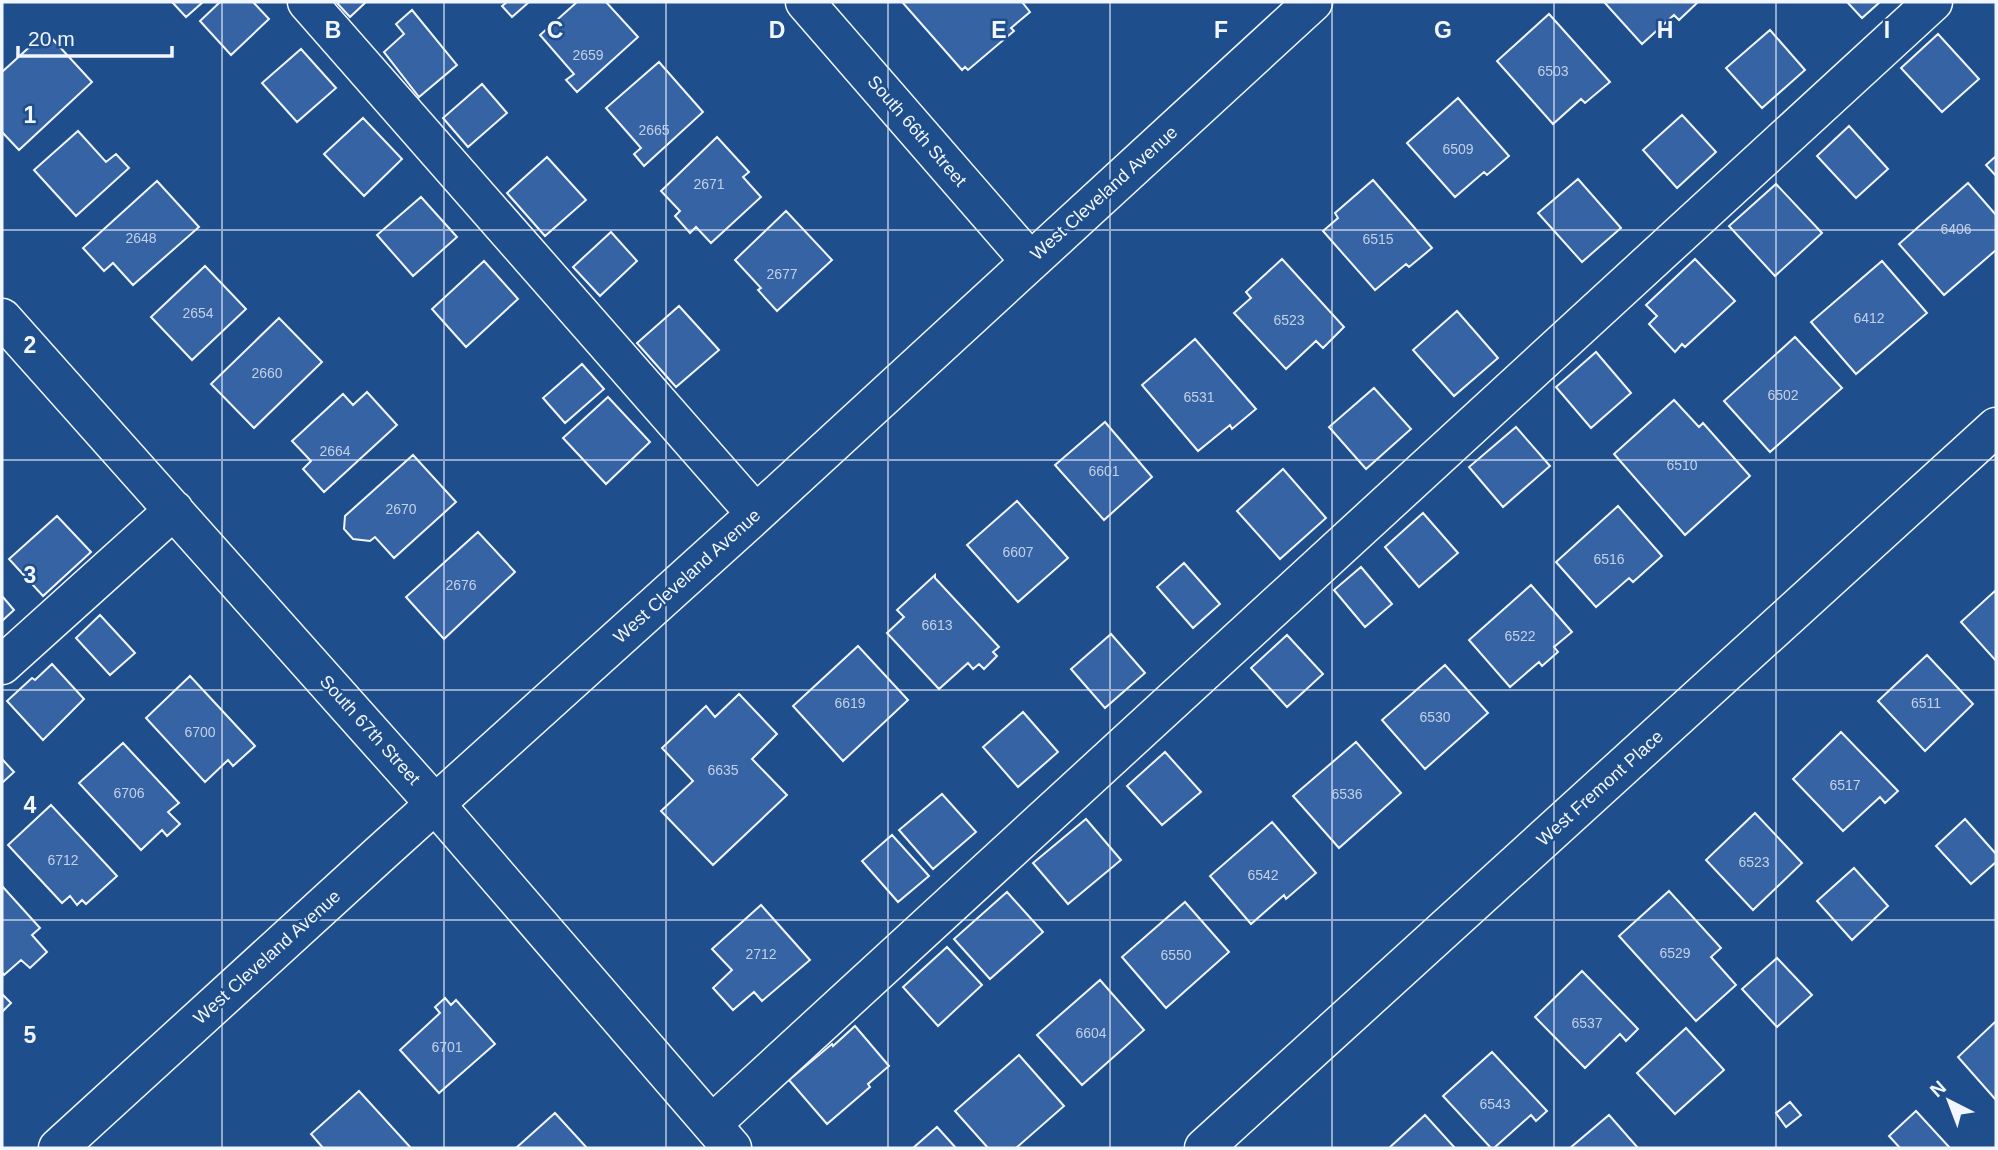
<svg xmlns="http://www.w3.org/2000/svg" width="1998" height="1150" font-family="Helvetica,sans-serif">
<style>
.building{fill:#3563a3;stroke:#f2f6ff;stroke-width:2}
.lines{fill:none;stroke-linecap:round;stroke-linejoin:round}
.minor-casing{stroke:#f2f6ff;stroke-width:41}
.minor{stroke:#1f4e8c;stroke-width:38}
.grid{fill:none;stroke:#f2f6ff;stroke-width:2;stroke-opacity:0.55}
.labels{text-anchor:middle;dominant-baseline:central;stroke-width:5;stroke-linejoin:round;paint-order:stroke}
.number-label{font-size:14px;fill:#c3d1e8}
.street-label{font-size:18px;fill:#f2f6ff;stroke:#1f4e8c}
.grid-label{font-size:23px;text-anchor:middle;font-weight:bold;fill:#f2f6ff;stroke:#1f4e8c;stroke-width:5;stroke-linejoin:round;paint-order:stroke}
</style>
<rect width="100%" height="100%" fill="#1f4e8c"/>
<path class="building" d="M 172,2 L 203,2 L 186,17 Z
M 220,2 L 253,2 L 269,19 L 231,55 L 200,21 Z
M 336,2 L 366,2 L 350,17 Z
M 507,2 L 529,2 L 512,17 L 502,6 Z
M 577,2 L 606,2 L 638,37 L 577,92 L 566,80 L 574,74 L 540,35 Z
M 904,2 L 1022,2 L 1030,12 L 1011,28 L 1014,31 L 968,70 L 965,67 L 962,70 L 903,3 Z
M 1604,2 L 1698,2 L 1679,20 L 1674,15 L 1642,44 Z
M 1847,2 L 1880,2 L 1862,18 Z
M 412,10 L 457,65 L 419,97 L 384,52 L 404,34 L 396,24 Z
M 1549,14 L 1610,82 L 1585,103 L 1581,99 L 1553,124 L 1497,61 Z
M 1770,30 L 1805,70 L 1762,108 L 1726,68 Z
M 46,32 L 92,82 L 19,150 L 2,132 L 2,72 Z
M 1938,34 L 1979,79 L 1942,112 L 1901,68 Z
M 301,49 L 336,88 L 297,122 L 262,83 Z
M 659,62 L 703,112 L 644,166 L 634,154 L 641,148 L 606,108 Z
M 482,84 L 507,113 L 468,147 L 443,118 Z
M 1458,98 L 1509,156 L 1487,175 L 1484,172 L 1455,197 L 1407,143 Z
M 1682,115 L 1716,152 L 1677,188 L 1643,150 Z
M 363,118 L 402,159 L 364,196 L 324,154 Z
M 1849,126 L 1888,169 L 1856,198 L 1817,156 Z
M 78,131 L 106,162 L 116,154 L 129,168 L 76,216 L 34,170 Z
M 717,137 L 749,172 L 743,177 L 761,197 L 711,243 L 696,227 L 690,233 L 675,216 L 680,211 L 661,191 Z
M 1996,156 L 1996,176 L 1986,165 Z
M 547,157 L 586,200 L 545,236 L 507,193 Z
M 1578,179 L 1621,228 L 1582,262 L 1538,213 Z
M 1373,180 L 1432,248 L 1409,267 L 1406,264 L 1375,290 L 1323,231 L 1338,218 L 1335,213 Z
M 157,181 L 199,227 L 133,285 L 113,263 L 104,271 L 83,248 Z
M 1968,183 L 1996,215 L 1996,250 L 1944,295 L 1899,244 Z
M 1776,184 L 1822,233 L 1775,276 L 1729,226 Z
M 421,197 L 457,237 L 413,276 L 377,235 Z
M 786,211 L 832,260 L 777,311 L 758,290 L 761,288 L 735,260 Z
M 611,232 L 637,261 L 600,296 L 573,267 Z
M 1282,259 L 1344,327 L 1323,348 L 1316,341 L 1286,369 L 1234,313 L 1251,298 L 1246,292 Z
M 1695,259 L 1735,301 L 1685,347 L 1682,344 L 1675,352 L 1649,324 L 1657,316 L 1646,305 Z
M 484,261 L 518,299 L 466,347 L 432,309 Z
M 1882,261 L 1927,313 L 1856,374 L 1811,322 Z
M 205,266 L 246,309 L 192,360 L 151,317 Z
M 679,306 L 719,350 L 676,387 L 637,343 Z
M 1457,311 L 1498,358 L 1454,396 L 1413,350 Z
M 279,318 L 322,362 L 254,428 L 211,384 Z
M 1795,337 L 1842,388 L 1770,452 L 1724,401 Z
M 1195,339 L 1256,409 L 1232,429 L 1230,425 L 1198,451 L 1142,385 Z
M 1596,352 L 1631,393 L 1591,428 L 1556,387 Z
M 582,364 L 604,389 L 565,423 L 543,398 Z
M 1374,388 L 1411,429 L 1366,469 L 1329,427 Z
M 367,392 L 397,425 L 324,492 L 303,469 L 311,461 L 292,441 L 343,394 L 353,405 Z
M 608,397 L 650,442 L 606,484 L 563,438 Z
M 1674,400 L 1699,427 L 1703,423 L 1750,476 L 1685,535 L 1614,454 Z
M 1105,422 L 1152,477 L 1104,520 L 1055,465 Z
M 1516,427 L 1550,466 L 1503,507 L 1469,467 Z
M 413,455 L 456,502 L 394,558 L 375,537 L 370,541 L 353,539 L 344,529 L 345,516 Z
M 1283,469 L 1326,518 L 1280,559 L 1237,511 Z
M 1017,501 L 1068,558 L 1018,602 L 967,545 Z
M 1618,506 L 1662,556 L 1633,582 L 1629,578 L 1596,607 L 1556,562 Z
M 1423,513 L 1458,553 L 1419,587 L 1385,547 Z
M 57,516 L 91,552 L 43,596 L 9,559 Z
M 478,532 L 515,572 L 444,639 L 406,597 Z
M 1184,563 L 1220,604 L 1193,628 L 1157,587 Z
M 1361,567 L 1392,604 L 1365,627 L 1334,590 Z
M 935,575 L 935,578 L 999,647 L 993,652 L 997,656 L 984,669 L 979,664 L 973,669 L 968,663 L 939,689 L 887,633 L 904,617 L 897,610 Z
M 1531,585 L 1572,632 L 1554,647 L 1558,652 L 1542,666 L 1539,662 L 1510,687 L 1469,640 Z
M 1996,590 L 1996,661 L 1961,622 Z
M 2,596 L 14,610 L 2,621 Z
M 100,615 L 135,653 L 110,675 L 76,638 Z
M 1111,634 L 1145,673 L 1105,708 L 1071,669 Z
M 1287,635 L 1323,674 L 1287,707 L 1251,668 Z
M 858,646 L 908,700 L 843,761 L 793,706 Z
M 1927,655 L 1973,704 L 1925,751 L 1878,701 Z
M 52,664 L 84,699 L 43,740 L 7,701 L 32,678 L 35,680 Z
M 1445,665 L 1488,713 L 1425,769 L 1382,720 Z
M 190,676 L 255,746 L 233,766 L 228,760 L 205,782 L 146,718 Z
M 739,694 L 777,734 L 752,759 L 787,795 L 713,865 L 661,811 L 693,781 L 662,748 L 706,706 L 715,717 Z
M 1023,712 L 1058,752 L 1018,787 L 983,747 Z
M 1841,732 L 1898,791 L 1885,803 L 1880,797 L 1843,831 L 1793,779 Z
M 1356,742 L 1401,793 L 1339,848 L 1293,796 Z
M 123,743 L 179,803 L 168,812 L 180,824 L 167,836 L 162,830 L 141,850 L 79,783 Z
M 1165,752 L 1201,792 L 1162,825 L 1127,786 Z
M 2,759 L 14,772 L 2,783 Z
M 942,794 L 976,832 L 933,869 L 899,830 Z
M 51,805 L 117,876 L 86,904 L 82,900 L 77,905 L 70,896 L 62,903 L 8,845 Z
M 1755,813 L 1802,863 L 1753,910 L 1706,860 Z
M 1086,819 L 1121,860 L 1068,904 L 1033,863 Z
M 1965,819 L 1996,854 L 1996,862 L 1971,884 L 1936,846 Z
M 1272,822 L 1316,873 L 1286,899 L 1284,895 L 1251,924 L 1210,876 Z
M 892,835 L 929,876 L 898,902 L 862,861 Z
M 1854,868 L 1888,906 L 1852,940 L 1817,901 Z
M 2,886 L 40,928 L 32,935 L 47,952 L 30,968 L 21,960 L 4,975 L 2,972 Z
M 1669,891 L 1721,948 L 1711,957 L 1736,985 L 1696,1021 L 1619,936 Z
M 1007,892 L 1043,932 L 990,979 L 954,939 Z
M 1185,902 L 1229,952 L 1166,1008 L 1122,957 Z
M 761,905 L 810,960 L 762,1001 L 754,992 L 733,1010 L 713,988 L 732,970 L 712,949 Z
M 947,947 L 982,985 L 938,1026 L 903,987 Z
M 1777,958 L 1812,995 L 1777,1027 L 1742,989 Z
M 1582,971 L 1638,1029 L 1626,1041 L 1620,1034 L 1585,1068 L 1535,1017 Z
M 1100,980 L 1144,1030 L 1082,1085 L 1037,1035 Z
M 2,994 L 11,1003 L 2,1012 Z
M 445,998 L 451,1005 L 456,1000 L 495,1044 L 439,1093 L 400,1050 L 440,1013 L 435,1007 Z
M 1996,1021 L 1996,1100 L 1958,1057 Z
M 855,1026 L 889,1066 L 868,1084 L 870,1087 L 827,1124 L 789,1080 L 832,1044 L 833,1046 Z
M 1686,1028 L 1724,1070 L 1675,1114 L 1637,1073 Z
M 1492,1052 L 1547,1111 L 1536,1121 L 1531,1115 L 1494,1148 L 1491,1148 L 1443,1096 Z
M 1019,1055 L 1064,1106 L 1016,1148 L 988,1148 L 955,1111 Z
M 359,1091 L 411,1148 L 323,1148 L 311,1134 Z
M 1790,1102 L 1801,1115 L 1786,1127 L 1776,1113 Z
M 1916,1111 L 1950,1148 L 1900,1148 L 1889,1136 Z
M 555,1113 L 587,1148 L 516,1148 Z
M 1425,1115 L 1455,1148 L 1389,1148 Z
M 1609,1115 L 1638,1148 L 1570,1148 Z
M 937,1127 L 956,1148 L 913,1148 Z"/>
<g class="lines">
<defs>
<path id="minor" d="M 307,2 L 756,514
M 805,2 L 1030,261
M 2,318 L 435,804 L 732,1148
M 2,665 L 174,510
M 712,1124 L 1933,2
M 58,1148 L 382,852 L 756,514 L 1313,2
M 1204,1148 L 1996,427"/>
</defs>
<use href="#minor" class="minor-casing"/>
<use href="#minor" class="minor"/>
</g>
<path class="grid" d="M 222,2 L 222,1148M 444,2 L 444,1148M 666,2 L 666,1148M 888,2 L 888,1148M 1110,2 L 1110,1148M 1332,2 L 1332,1148M 1554,2 L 1554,1148M 1776,2 L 1776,1148M 2,230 L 1996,230M 2,460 L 1996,460M 2,690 L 1996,690M 2,920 L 1996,920"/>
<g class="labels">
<g class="number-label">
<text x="588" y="55">2659</text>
<text x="1553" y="71">6503</text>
<text x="654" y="130">2665</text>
<text x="1458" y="149">6509</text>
<text x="709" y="184">2671</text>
<text x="1956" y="229">6406</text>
<text x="141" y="238">2648</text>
<text x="1378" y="239">6515</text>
<text x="782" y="274">2677</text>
<text x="198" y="313">2654</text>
<text x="1869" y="318">6412</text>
<text x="1289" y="320">6523</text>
<text x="267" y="373">2660</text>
<text x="1783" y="395">6502</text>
<text x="1199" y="397">6531</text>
<text x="335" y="451">2664</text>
<text x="1682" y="465">6510</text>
<text x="1104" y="471">6601</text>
<text x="401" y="509">2670</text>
<text x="1018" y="552">6607</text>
<text x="1609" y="559">6516</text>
<text x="461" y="585">2676</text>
<text x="937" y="625">6613</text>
<text x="1520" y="636">6522</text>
<text x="850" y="703">6619</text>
<text x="1926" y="703">6511</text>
<text x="1435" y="717">6530</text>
<text x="200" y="732">6700</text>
<text x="723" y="770">6635</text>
<text x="1845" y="785">6517</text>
<text x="129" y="793">6706</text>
<text x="1347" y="794">6536</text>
<text x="63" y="860">6712</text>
<text x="1754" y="862">6523</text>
<text x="1263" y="875">6542</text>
<text x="1675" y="953">6529</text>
<text x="761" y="954">2712</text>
<text x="1176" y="955">6550</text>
<text x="1587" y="1023">6537</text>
<text x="1091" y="1033">6604</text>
<text x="447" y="1047">6701</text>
<text x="1495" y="1104">6543</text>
</g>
<g class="street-label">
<text transform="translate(917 131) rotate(49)">South 66th Street</text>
<text transform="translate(1104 193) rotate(-42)">West Cleveland Avenue</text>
<text transform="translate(687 576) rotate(-42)">West Cleveland Avenue</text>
<text transform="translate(370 730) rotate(48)">South 67th Street</text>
<text transform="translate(1600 788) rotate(-42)">West Fremont Place</text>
<text transform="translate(267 957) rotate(-42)">West Cleveland Avenue</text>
</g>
</g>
<g class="grid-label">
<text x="333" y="38">B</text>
<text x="555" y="38">C</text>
<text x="777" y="38">D</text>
<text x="999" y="38">E</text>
<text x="1221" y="38">F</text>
<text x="1443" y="38">G</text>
<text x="1665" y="38">H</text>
<text x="1887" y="38">I</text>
<text x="30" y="123">1</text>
<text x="30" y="353">2</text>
<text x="30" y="583">3</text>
<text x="30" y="813">4</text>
<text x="30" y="1043">5</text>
</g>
<rect width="1998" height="1150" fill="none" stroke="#f2f6ff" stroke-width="7"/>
<g transform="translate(1949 1101) rotate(318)" stroke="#1f4e8c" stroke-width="5" paint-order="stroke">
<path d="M0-5L12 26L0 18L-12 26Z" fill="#f2f6ff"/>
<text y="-10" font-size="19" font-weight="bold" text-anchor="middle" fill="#f2f6ff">N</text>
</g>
<path d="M18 46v10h154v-10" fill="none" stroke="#f2f6ff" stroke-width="3.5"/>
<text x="28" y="46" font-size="21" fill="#f2f6ff" stroke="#1f4e8c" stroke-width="5" paint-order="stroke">20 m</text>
</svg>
